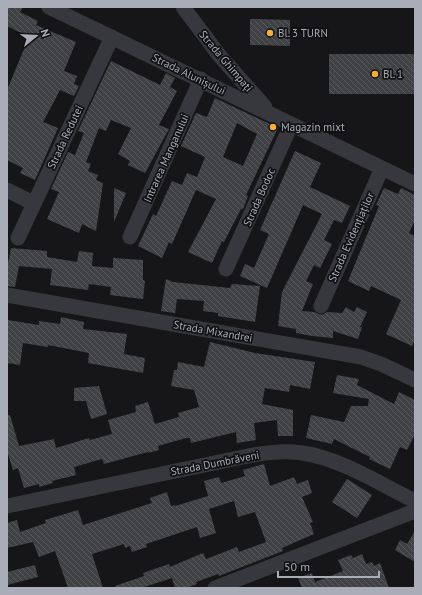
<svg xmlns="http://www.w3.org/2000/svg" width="422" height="595" font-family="'PT Sans',sans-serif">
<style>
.building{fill:url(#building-back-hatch);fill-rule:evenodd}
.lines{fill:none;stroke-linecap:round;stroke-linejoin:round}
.minor{stroke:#37383d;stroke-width:15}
.poi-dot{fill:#f2b134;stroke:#111113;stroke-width:1.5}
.labels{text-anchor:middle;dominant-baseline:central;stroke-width:3.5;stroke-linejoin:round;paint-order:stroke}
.poi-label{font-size:11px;fill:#a8adb8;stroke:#111113;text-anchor:start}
.street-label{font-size:11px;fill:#a8adb8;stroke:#111113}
</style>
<defs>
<pattern id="building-back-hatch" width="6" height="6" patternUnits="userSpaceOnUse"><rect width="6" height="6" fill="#404145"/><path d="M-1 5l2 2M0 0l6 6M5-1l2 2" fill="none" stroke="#595a5e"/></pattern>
</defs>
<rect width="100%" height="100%" fill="#161618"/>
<path class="building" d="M 7,7 L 23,7 L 20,12 L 38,21 L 36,25 L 76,42 L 64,71 L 77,76 L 74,84 L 79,86 L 74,96 L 60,90 L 43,122 L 58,128 L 35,180 L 20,173 L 23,168 L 7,160 L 7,90 L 29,37 L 7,26 Z
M 250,19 L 290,20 L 290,46 L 250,45 Z
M 329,54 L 415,54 L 415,94 L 329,94 Z
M 111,61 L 160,85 L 166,73 L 175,78 L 170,87 L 177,91 L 159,125 L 169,129 L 145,173 L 128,165 L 130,161 L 118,154 L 131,128 L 111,120 L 106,131 L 99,128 L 86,162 L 91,164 L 88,171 L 98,175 L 96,180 L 103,183 L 96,231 L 82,224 L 79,233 L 47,219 L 59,192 L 51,189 L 68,152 L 75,155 L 84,133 L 78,131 Z
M 215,98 L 278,128 L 246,195 L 248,196 L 243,209 L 241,209 L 224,242 L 222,241 L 212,263 L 188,252 L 216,199 L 196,190 L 172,244 L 169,242 L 162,258 L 138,246 L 153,214 L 156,216 L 172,181 L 182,185 L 187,173 L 197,177 L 205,157 L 181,146 L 196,113 L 207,117 ZM 237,123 L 257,134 L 243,166 L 223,157 Z
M 295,151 L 321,163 L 310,187 L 350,206 L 342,223 L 334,220 L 324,240 L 332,244 L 320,268 L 314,265 L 306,281 L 313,284 L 302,311 L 314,312 L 322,315 L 327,312 L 342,313 L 346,307 L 354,312 L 357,307 L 367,312 L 360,327 L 362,327 L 358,339 L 333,331 L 333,338 L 312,336 L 296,333 L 296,329 L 278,326 L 282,292 L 322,214 L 303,205 L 267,288 L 240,276 L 245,264 L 254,268 L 269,234 L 260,230 Z
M 114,188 L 126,193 L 114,222 Z
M 384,188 L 398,194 L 401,188 L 415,195 L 415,220 L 409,233 L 415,236 L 415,339 L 412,346 L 386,334 L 401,300 L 371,286 L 369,291 L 348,281 L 379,206 L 376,205 Z
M 11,248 L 47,251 L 47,257 L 77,262 L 79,251 L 93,253 L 92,266 L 113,268 L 113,258 L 143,260 L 143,280 L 145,281 L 143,299 L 110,295 L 111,287 L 89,284 L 88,290 L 50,285 L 52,269 L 19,266 L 15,287 L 7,286 L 7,268 Z
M 166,279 L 173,282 L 230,288 L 232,284 L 260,286 L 255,322 L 218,316 L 218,313 L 203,311 L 204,301 L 177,299 L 175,313 L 161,311 Z
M 61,317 L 84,322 L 83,329 L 127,334 L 124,354 L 145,358 L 143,373 L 88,363 L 89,353 L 48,345 L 48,347 L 23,343 L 20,365 L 7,363 L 8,320 L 39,325 L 39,321 L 60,324 Z
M 210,342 L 255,353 L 315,362 L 310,389 L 290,385 L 289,392 L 265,388 L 262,404 L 293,410 L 293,436 L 278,436 L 277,420 L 254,423 L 256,440 L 237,443 L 236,432 L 191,443 L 190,438 L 186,438 L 158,446 L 159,450 L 148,453 L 148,452 L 104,464 L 102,459 L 74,467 L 76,475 L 52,481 L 53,483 L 39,487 L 39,484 L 24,488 L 18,468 L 13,470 L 7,451 L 7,415 L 10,415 L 19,446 L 54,439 L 56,448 L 89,438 L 90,440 L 112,434 L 108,420 L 136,412 L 135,406 L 148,402 L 155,424 L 179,417 L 178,413 L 199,407 L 194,390 L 171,386 L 174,370 L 177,370 L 178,362 L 204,367 Z
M 337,375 L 359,379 L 357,385 L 394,404 L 399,392 L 415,400 L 415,434 L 407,450 L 400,447 L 390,469 L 369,459 L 370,457 L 334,439 L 332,444 L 306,438 L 311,415 L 344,422 L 351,406 L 368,406 L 369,399 L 333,393 Z
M 99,386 L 107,414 L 91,419 L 86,401 L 74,401 L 74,388 Z
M 264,464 L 270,486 L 294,477 L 297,484 L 308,480 L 312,493 L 302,497 L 313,522 L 310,523 L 314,534 L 282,548 L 283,551 L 219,576 L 218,574 L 196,582 L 197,584 L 186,588 L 175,588 L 172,578 L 141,588 L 115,588 L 115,586 L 144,576 L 143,573 L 169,564 L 170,567 L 203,553 L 206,559 L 237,547 L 239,552 L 266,542 L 255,512 L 238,517 L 234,501 L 209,509 L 216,533 L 200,538 L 197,527 L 146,544 L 147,547 L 132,552 L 130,546 L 125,548 L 124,544 L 92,554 L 103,588 L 68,588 L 55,551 L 39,557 L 33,542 L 7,548 L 7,523 L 17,520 L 20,532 L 46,523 L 45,520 L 78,510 L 83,525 L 152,503 L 150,498 L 167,492 L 171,506 L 175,505 L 175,506 L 208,496 L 204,481 L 219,477 L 221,483 L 245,476 L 243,470 Z
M 347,479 L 372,495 L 357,518 L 332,502 Z
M 415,531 L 415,562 L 395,550 L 400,540 L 407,544 Z
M 362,554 L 366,564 L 372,562 L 374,566 L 380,563 L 389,588 L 302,588 L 298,578 L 312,573 L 315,582 L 343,571 L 338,560 L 351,555 L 353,558 Z
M 35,565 L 38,577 L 7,585 L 7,572 Z"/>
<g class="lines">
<path class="minor" d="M 49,7 L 415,184
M 183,7 L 219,55 L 265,107
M 7,190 L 33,203
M 130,237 L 201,79
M 18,238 L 112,37
M 226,269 L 291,125
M 7,295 L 361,357 L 381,364 L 415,380
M 321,306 L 382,168
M 7,506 L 243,457 C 263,453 282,450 302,453 C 340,458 380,484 415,501
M 215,588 L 415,511"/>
</g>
<g class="poi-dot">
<circle cx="270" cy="33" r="4"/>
<circle cx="375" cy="74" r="4"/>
<circle cx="273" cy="127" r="4"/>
</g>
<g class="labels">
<g class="poi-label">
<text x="278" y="33">Bl. 3 TURN</text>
<text x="383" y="74">Bl. 1</text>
<text x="281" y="127">Magazin mixt</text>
</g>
<g class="street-label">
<text transform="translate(226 61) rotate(50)">Strada Ghimpați</text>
<text transform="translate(189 74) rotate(26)">Strada Alunișului</text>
<text transform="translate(65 137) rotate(-65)">Strada Redutei</text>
<text transform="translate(166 158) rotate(-66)">Intrarea Manganului</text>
<text transform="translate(259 197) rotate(-66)">Strada Bodoc</text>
<text transform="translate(351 237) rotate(-66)">Strada Evidențiaților</text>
<text transform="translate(213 331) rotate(10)">Strada Mixandrei</text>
<text transform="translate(215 463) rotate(-11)">Strada Dumbrăveni</text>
</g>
</g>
<rect width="422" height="595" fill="none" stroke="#a8adb8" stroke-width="16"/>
<g transform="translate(36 36) rotate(72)" stroke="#111113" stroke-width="3" paint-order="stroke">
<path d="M0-3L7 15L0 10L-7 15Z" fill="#a8adb8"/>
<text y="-6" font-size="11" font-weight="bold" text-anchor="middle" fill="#a8adb8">N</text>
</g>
<path d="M278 571v6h101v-6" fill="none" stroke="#a8adb8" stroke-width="2"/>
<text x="284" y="571" font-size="12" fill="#a8adb8" stroke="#111113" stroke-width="3" paint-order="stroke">50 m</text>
</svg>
